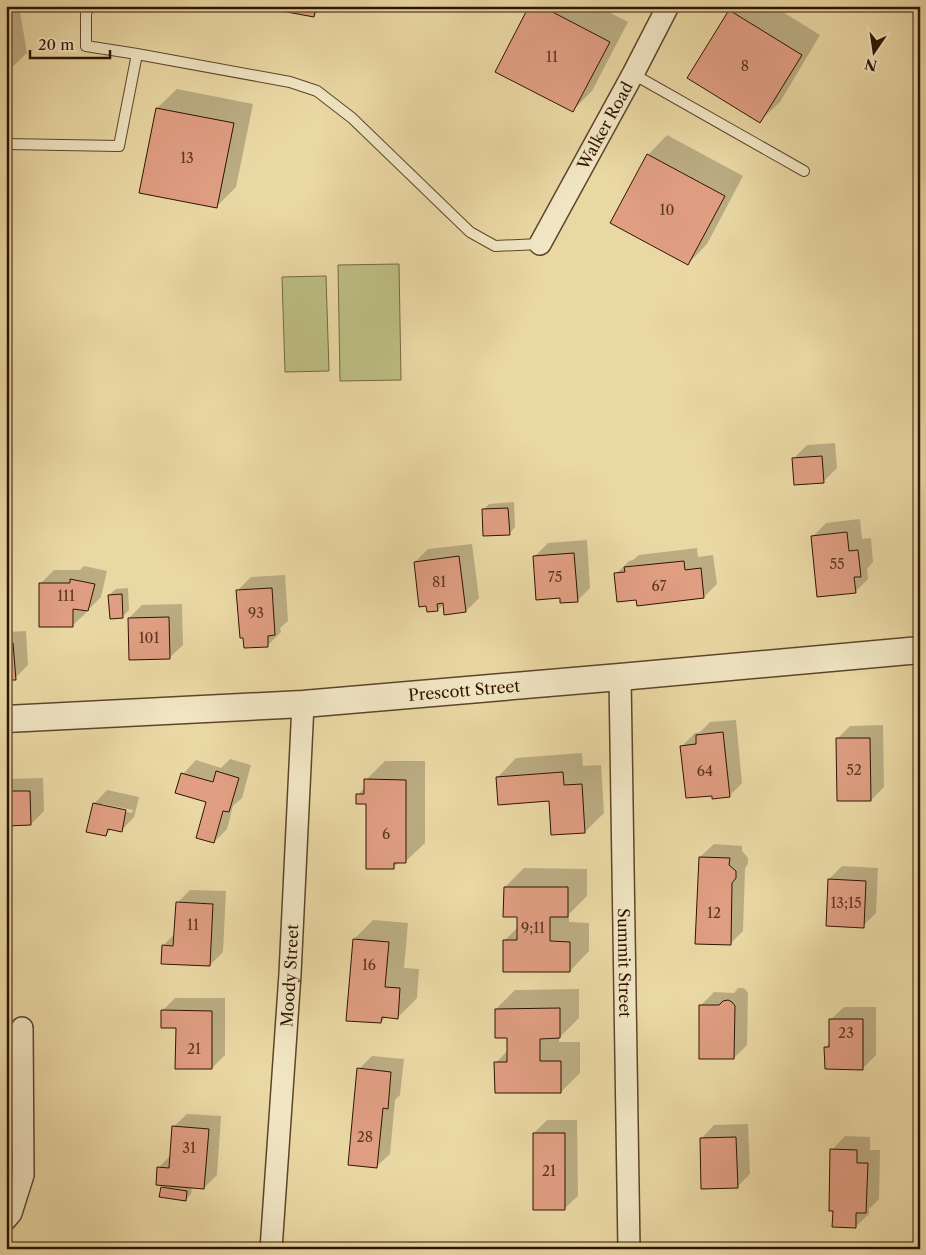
<svg xmlns="http://www.w3.org/2000/svg" width="926" height="1255" font-family="'Libre Caslon Text',serif">
<style>
.green{fill:#bcbd82;stroke:#766841}
.shadow{fill:#0003;fill-rule:evenodd}
.building{fill:#e09e82;stroke:#2f1400}
.lines{fill:none;stroke-linecap:round;stroke-linejoin:round}
.service-casing{stroke:#5e4529;stroke-width:12}
.minor-casing{stroke:#5e4529;stroke-width:24}
.tertiary-casing{stroke:#5e4529;stroke-width:29}
.service{stroke:#f1e6c4;stroke-width:10}
.minor{stroke:#f1e6c4;stroke-width:21}
.tertiary{stroke:#f1e6c4;stroke-width:26}
.labels{text-anchor:middle;dominant-baseline:central;stroke-width:4;stroke-linejoin:round;paint-order:stroke}
.number-label{font-size:14px;fill:#5b3620}
.street-label{font-size:16px;fill:#2f1400;stroke:#f1e6c4}
</style>
<rect width="100%" height="100%" fill="#ead8a4"/>
<filter id="stains"><feTurbulence type="fractalNoise" baseFrequency=".004" numOctaves="4"/><feColorMatrix values="0 0 0 0 .2 0 0 0 0 .09 0 0 0 0 .02 0 0 0 .5 -.17"/></filter>
<radialGradient id="worn" r=".72"><stop offset=".6" stop-color="#630" stop-opacity="0"/><stop offset="1" stop-color="#630" stop-opacity=".3"/></radialGradient>
<path class="green" d="M 399,264 L 401,380 L 340,381 L 338,265 Z
M 326,276 L 329,371 L 285,372 L 282,277 Z"/>
<path class="shadow" d="M 6,6 L 19,6 L 27,53 L 6,73 Z
M 261,6 L 324,6 L 314,16 Z
M 530,6 L 597,6 L 628,22 L 592,91 L 573,110 Z
M 735,6 L 773,6 L 820,35 L 780,102 L 760,121 L 730,11 Z
M 177,89 L 253,104 L 236,187 L 217,206 L 141,192 L 157,108 Z
M 667,135 L 743,176 L 707,244 L 688,264 L 648,155 Z
M 835,443 L 837,468 L 824,481 L 794,458 L 807,445 Z
M 514,502 L 515,527 L 509,534 L 483,510 L 489,504 Z
M 860,519 L 862,539 L 871,538 L 873,562 L 867,569 L 868,579 L 855,592 L 813,536 L 826,523 Z
M 587,540 L 590,588 L 577,601 L 561,597 L 535,556 L 548,543 Z
M 472,544 L 479,598 L 466,611 L 444,604 L 438,610 L 415,562 L 428,549 Z
M 697,548 L 698,557 L 713,555 L 717,584 L 704,597 L 637,599 L 616,574 L 629,561 L 633,560 L 639,555 Z
M 84,566 L 107,571 L 101,597 L 88,610 L 86,610 L 86,613 L 72,626 L 41,583 L 54,570 L 80,570 Z
M 285,575 L 288,621 L 280,628 L 281,632 L 267,646 L 237,591 L 251,577 Z
M 128,588 L 129,610 L 123,616 L 109,595 L 116,589 Z
M 182,604 L 183,645 L 169,658 L 129,618 L 142,605 Z
M 26,631 L 28,665 L 15,678 L 6,679 L 6,632 Z
M 736,720 L 742,783 L 729,796 L 682,746 L 695,733 L 700,732 L 710,722 Z
M 883,725 L 884,787 L 871,800 L 837,739 L 850,726 Z
M 582,753 L 583,766 L 601,765 L 604,813 L 585,832 L 550,800 L 497,778 L 516,758 Z
M 230,759 L 251,765 L 242,798 L 233,806 L 227,829 L 214,842 L 208,801 L 183,774 L 196,760 L 221,768 Z
M 385,761 L 425,761 L 425,843 L 405,862 L 399,862 L 393,868 L 367,803 L 358,795 L 365,787 L 366,780 Z
M 43,778 L 44,811 L 31,824 L 16,824 L 6,834 L 6,779 Z
M 107,790 L 139,797 L 134,817 L 121,831 L 112,828 L 106,835 L 94,804 ZM 102,804 L 133,810 L 132,813 L 102,806 Z
M 714,844 L 742,846 L 742,851 L 748,858 L 748,863 L 745,869 L 743,931 L 730,944 L 700,857 Z
M 842,866 L 878,868 L 876,913 L 863,926 L 829,879 Z
M 524,868 L 587,869 L 587,896 L 569,914 L 569,922 L 589,923 L 589,951 L 570,971 L 505,940 L 518,927 L 518,916 L 505,887 Z
M 190,890 L 226,891 L 223,952 L 210,965 L 163,946 L 175,933 L 177,903 Z
M 373,920 L 408,923 L 404,968 L 419,969 L 417,998 L 397,1018 L 386,1017 L 381,1022 L 354,939 Z
M 738,988 L 742,988 L 745,989 L 748,993 L 747,1045 L 734,1058 L 701,1005 L 714,992 L 734,993 Z
M 579,989 L 579,1018 L 559,1038 L 559,1042 L 580,1042 L 580,1073 L 561,1092 L 496,1063 L 508,1050 L 508,1036 L 496,1009 L 515,990 Z
M 175,998 L 225,998 L 225,1055 L 212,1068 L 162,1011 Z
M 844,1007 L 876,1007 L 876,1055 L 863,1068 L 826,1047 L 830,1043 L 830,1020 Z
M 372,1056 L 404,1059 L 400,1095 L 395,1100 L 390,1154 L 376,1167 L 359,1069 Z
M 6,1068 L 17,1088 L 13,1153 L 6,1157 Z
M 187,1114 L 221,1116 L 217,1175 L 204,1188 L 192,1187 L 191,1194 L 185,1200 L 162,1188 L 165,1185 L 159,1167 L 171,1155 L 173,1127 Z
M 547,1120 L 577,1120 L 578,1196 L 564,1209 L 534,1133 Z
M 748,1124 L 750,1174 L 737,1187 L 701,1139 L 714,1125 Z
M 845,1136 L 870,1137 L 870,1150 L 880,1150 L 879,1199 L 869,1209 L 869,1214 L 855,1227 L 832,1150 Z
M 6,1162 L 14,1175 L 6,1183 Z
M 409,1242 L 421,1242 L 421,1249 L 402,1249 Z
M 547,1246 L 587,1246 L 587,1249 L 545,1249 Z"/>
<path class="building" d="M 254,6 L 316,6 L 314,17 Z
M 529,6 L 541,6 L 610,42 L 573,112 L 495,72 Z
M 729,10 L 802,55 L 760,123 L 687,78 Z
M 156,108 L 234,123 L 217,208 L 139,193 Z
M 647,154 L 725,196 L 688,265 L 610,223 Z
M 822,456 L 824,483 L 794,485 L 792,458 Z
M 508,508 L 510,535 L 483,536 L 482,509 Z
M 847,532 L 849,551 L 858,550 L 861,577 L 854,577 L 856,593 L 817,597 L 811,536 Z
M 574,553 L 578,602 L 560,603 L 560,598 L 536,600 L 533,556 Z
M 459,556 L 466,612 L 444,615 L 443,603 L 437,604 L 438,611 L 427,612 L 426,606 L 419,607 L 414,562 Z
M 684,561 L 685,570 L 701,568 L 704,598 L 637,606 L 636,600 L 617,602 L 614,573 L 625,572 L 624,567 Z
M 70,579 L 95,584 L 88,611 L 73,609 L 73,627 L 39,627 L 39,583 L 70,583 Z
M 272,588 L 275,635 L 268,636 L 268,647 L 244,648 L 243,638 L 240,638 L 236,590 Z
M 122,594 L 123,618 L 110,619 L 108,595 Z
M 169,617 L 170,659 L 129,660 L 128,618 Z
M 13,643 L 16,680 L 6,680 L 6,644 Z
M 723,732 L 730,797 L 712,799 L 712,796 L 686,798 L 680,746 L 696,744 L 696,735 Z
M 836,738 L 870,738 L 871,801 L 837,801 Z
M 216,771 L 239,778 L 229,812 L 223,811 L 214,843 L 196,838 L 206,802 L 175,793 L 181,773 L 213,782 Z
M 563,772 L 564,785 L 582,784 L 585,833 L 551,835 L 549,801 L 498,805 L 496,777 Z
M 364,779 L 406,780 L 406,863 L 394,863 L 394,869 L 366,869 L 366,804 L 356,804 L 356,794 L 364,794 Z
M 6,791 L 30,791 L 31,825 L 6,826 Z
M 93,803 L 126,810 L 122,832 L 108,829 L 106,836 L 86,832 Z
M 699,857 L 730,858 L 729,865 L 736,871 L 736,878 L 732,883 L 731,945 L 695,944 Z
M 828,879 L 866,881 L 864,928 L 826,926 Z
M 504,887 L 568,887 L 568,917 L 550,917 L 550,941 L 570,942 L 570,972 L 503,972 L 503,940 L 517,940 L 517,917 L 503,917 Z
M 176,902 L 213,904 L 210,966 L 161,964 L 162,945 L 173,946 Z
M 353,939 L 389,942 L 385,987 L 400,988 L 398,1019 L 382,1017 L 381,1023 L 346,1021 Z
M 728,1000 L 732,1002 L 735,1006 L 734,1059 L 699,1059 L 699,1005 L 719,1005 L 723,1001 Z
M 560,1008 L 560,1038 L 540,1039 L 540,1061 L 561,1061 L 561,1093 L 495,1093 L 494,1062 L 507,1062 L 507,1038 L 495,1038 L 495,1009 Z
M 161,1010 L 212,1011 L 212,1069 L 175,1069 L 176,1028 L 161,1028 Z
M 829,1019 L 863,1019 L 863,1070 L 825,1069 L 824,1047 L 829,1047 Z
M 357,1068 L 391,1072 L 388,1109 L 383,1108 L 377,1168 L 348,1165 Z
M 6,1122 L 13,1136 L 6,1140 L 14,1154 L 6,1158 Z
M 172,1126 L 209,1129 L 204,1189 L 156,1185 L 157,1167 L 169,1168 Z
M 533,1133 L 565,1133 L 565,1210 L 533,1210 Z
M 736,1137 L 738,1188 L 701,1189 L 700,1138 Z
M 830,1149 L 857,1150 L 857,1163 L 868,1163 L 866,1213 L 856,1213 L 856,1228 L 832,1227 L 833,1211 L 829,1211 Z
M 161,1187 L 187,1191 L 186,1201 L 159,1197 Z"/>
<g class="lines">
<defs>
<path id="service" d="M 89,6 L 86,14 L 86,46 L 137,54 L 290,82 L 317,91 L 352,118 L 470,232 L 495,246 L 540,244
M 633,74 L 804,171
M 6,144 L 119,146 L 137,54"/>
<g id="minor">
<path id="s1" d="M 540,244 L 633,74 L 668,6"/>
<path id="s2" d="M 620,677 L 629,1249"/>
<path d="M 6,1219 L 11,1213 L 23,1175 L 22,1028"/>
<path id="s3" d="M 271,1249 L 290,974 L 303,704"/>
</g>
<g id="tertiary">
<path id="s4" d="M 6,719 L 303,704 L 620,677 L 920,650"/>
</g>
</defs>
<use href="#service" class="service-casing"/>
<use href="#minor" class="minor-casing"/>
<use href="#tertiary" class="tertiary-casing"/>
<use href="#service" class="service"/>
<use href="#minor" class="minor"/>
<use href="#tertiary" class="tertiary"/>
</g>
<g class="labels">
<g class="number-label">
<text x="552" y="57">11</text>
<text x="745" y="66">8</text>
<text x="187" y="158">13</text>
<text x="667" y="210">10</text>
<text x="837" y="564">55</text>
<text x="555" y="577">75</text>
<text x="439" y="582">81</text>
<text x="659" y="586">67</text>
<text x="66" y="596">111</text>
<text x="256" y="613">93</text>
<text x="149" y="638">101</text>
<text x="854" y="770">52</text>
<text x="705" y="771">64</text>
<text x="386" y="834">6</text>
<text x="846" y="903">13;15</text>
<text x="714" y="913">12</text>
<text x="193" y="925">11</text>
<text x="533" y="928">9;11</text>
<text x="369" y="965">16</text>
<text x="846" y="1033">23</text>
<text x="194" y="1049">21</text>
<text x="365" y="1137">28</text>
<text x="189" y="1148">31</text>
<text x="549" y="1171">21</text>
</g>
<g class="street-label">
<text stroke="none"><textPath href="#s1" startOffset="135">Walker Road</textPath></text>
<text stroke="none"><textPath href="#s4" startOffset="459">Prescott Street</textPath></text>
<text stroke="none"><textPath href="#s2" startOffset="286">Summit Street</textPath></text>
<text stroke="none"><textPath href="#s3" startOffset="274">Moody Street</textPath></text>
</g>
</g>
<rect width="926" height="1255" fill="none" stroke="#ead8a4" stroke-width="25"/>
<rect x="8" y="8" width="911" height="1240" fill="none" stroke="#2f1400" stroke-width="2.5"/>
<rect x="12" y="12" width="901" height="1230" fill="none" stroke="#2f1400"/>
<g transform="translate(874 52) rotate(193)" stroke="#f1e6c4" stroke-width="4" paint-order="stroke">
<path d="M0-4L9 19L0 12L-9 19Z" fill="#2f1400"/>
<text y="-8" font-size="14" font-weight="bold" text-anchor="middle" fill="#2f1400">N</text>
</g>
<path d="M30 50v8h80v-8" fill="none" stroke="#2f1400" stroke-width="2.5"/>
<text x="38" y="50" font-size="15" fill="#2f1400" stroke="#f1e6c4" stroke-width="4" paint-order="stroke">20 m</text>
<rect width="100%" height="100%" filter="url(#stains)"/>
<rect width="100%" height="100%" fill="url(#worn)"/>
</svg>
